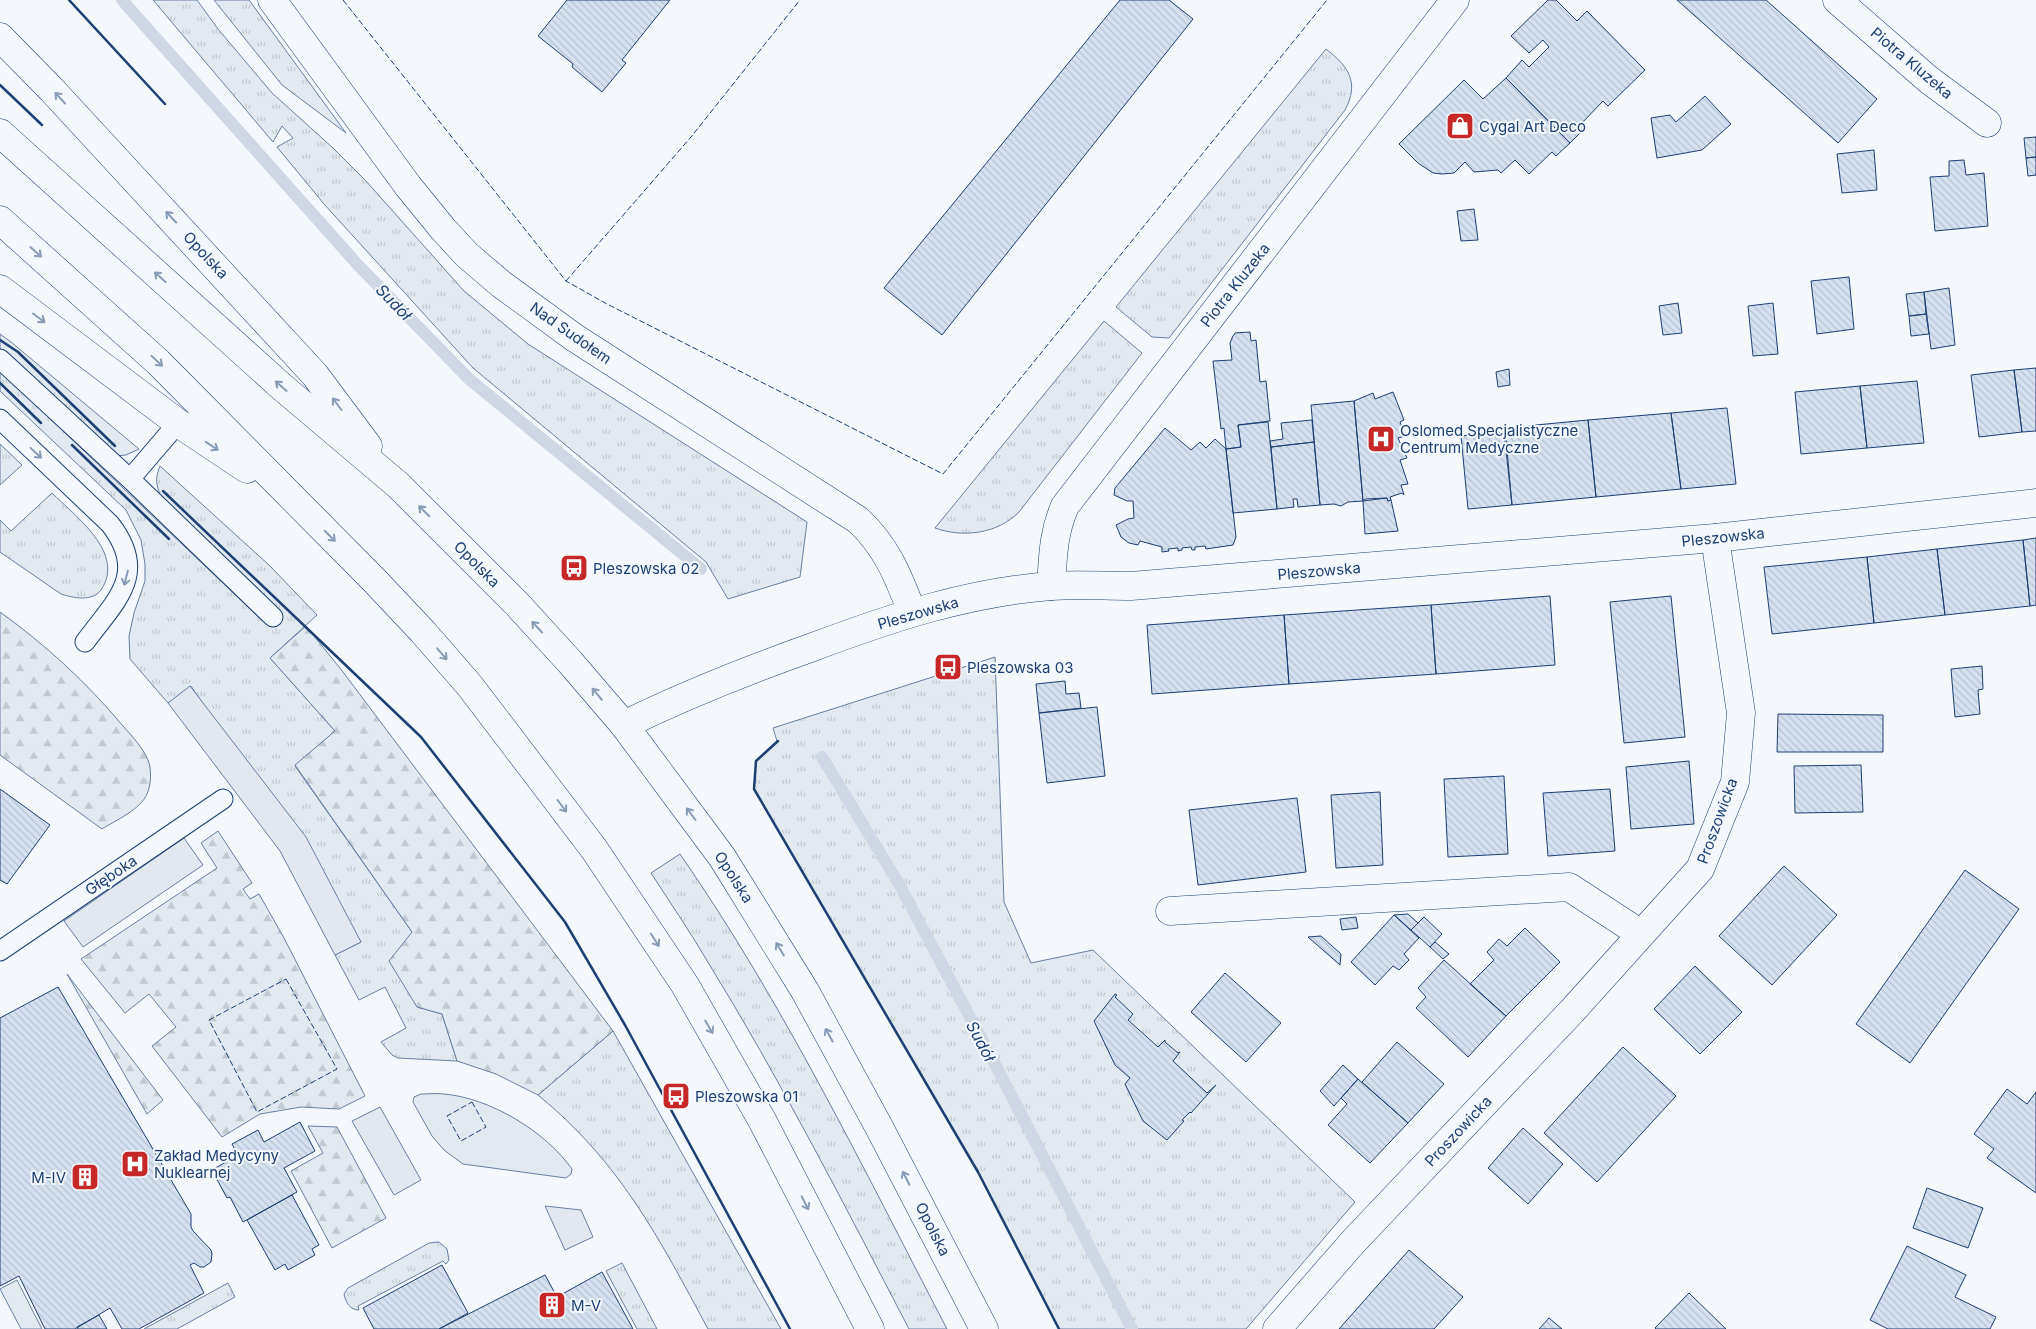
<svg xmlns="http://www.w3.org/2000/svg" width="2036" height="1329" font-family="Inter,sans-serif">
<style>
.grass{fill:url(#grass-tufts);stroke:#687fa3}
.forest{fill:url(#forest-firs);stroke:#687fa3}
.green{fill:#e3e9f0;stroke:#687fa3}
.parking{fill:#e3e8f0;stroke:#687fa3}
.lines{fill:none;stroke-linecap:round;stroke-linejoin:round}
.stream{stroke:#cfd7e4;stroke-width:12}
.building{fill:url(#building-back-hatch);stroke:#1d3f73}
.lane-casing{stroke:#1d3f73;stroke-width:21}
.street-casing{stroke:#1d3f73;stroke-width:29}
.secondary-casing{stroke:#1d3f73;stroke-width:29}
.primary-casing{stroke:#1d3f73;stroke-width:29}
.lane{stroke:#f4f7fb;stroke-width:19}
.street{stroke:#f4f7fb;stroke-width:28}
.secondary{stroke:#f4f7fb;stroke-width:28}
.primary{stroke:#f4f7fb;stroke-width:28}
.fence{stroke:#1d3f73;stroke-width:1;stroke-dasharray:6 2.5;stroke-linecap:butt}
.wall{stroke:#1d3f73;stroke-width:2.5}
.oneway{stroke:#889bb7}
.labels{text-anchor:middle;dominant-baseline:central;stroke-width:4;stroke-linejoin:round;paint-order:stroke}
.street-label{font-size:15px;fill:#1d3f73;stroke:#f4f7fb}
.poi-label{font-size:15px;fill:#1d3f73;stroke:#f4f7fb;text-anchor:start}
.water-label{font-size:16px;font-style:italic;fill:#1d3f73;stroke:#f4f7fb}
</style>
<defs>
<pattern id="grass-tufts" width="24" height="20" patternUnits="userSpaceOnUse" patternTransform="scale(1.25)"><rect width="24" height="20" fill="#e3e9f0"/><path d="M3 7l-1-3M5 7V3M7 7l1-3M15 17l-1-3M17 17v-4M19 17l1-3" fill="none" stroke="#c2c9d1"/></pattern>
<pattern id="forest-firs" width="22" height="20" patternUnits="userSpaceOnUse" patternTransform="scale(1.25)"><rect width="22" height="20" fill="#e3e9f0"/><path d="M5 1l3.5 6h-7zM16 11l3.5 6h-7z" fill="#c2c9d1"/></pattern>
<pattern id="building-back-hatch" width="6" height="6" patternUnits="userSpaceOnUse" patternTransform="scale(1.25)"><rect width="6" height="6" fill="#d5e0f0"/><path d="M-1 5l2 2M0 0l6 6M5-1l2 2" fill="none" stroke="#b6c1d1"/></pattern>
</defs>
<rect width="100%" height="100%" fill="#f4f7fb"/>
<path class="grass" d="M 153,0 L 197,0 L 218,29 L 272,93 L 333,148 L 366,181 L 464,291 L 528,344 L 807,522 L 800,577 L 728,599 L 706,562 L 473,368 L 324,204 L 277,147 L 293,138 L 282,126 L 273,142 Z
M 214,0 L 249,0 L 346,133 L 282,85 Z
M 1326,49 C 1348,66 1360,82 1345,110 L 1169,338 L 1152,337 L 1116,307 Z
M 1104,321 L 1142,353 L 1019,512 C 997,534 963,538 935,528 Z
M 0,334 L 11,342 L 139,449 L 126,455 L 115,456 L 0,350 Z
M 0,371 L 267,625 L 281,613 L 161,496 C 156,486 155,477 160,466 L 270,566 L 317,615 L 270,658 L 335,731 L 295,766 L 412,932 L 417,1007 L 442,1014 L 457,1061 L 398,1058 L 392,1055 L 381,1042 L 406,1028 L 385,987 L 359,1000 L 335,955 L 361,942 L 191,686 L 168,703 L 130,659 L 129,636 L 134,613 L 145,581 L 145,564 L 141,540 L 126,510 L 0,391 Z
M 0,444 L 22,465 L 0,485 Z
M 52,493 C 75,516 126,553 101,590 C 92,602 73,598 61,594 L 0,552 L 0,520 L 11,531 Z
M 995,657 L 1004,902 L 1031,963 L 1093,950 L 1355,1202 L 1246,1329 L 1059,1329 L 978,1172 L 754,789 L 756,761 L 777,741 L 773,728 Z
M 680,854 C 784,1004 863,1168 947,1329 L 909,1329 C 844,1204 780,1079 706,959 C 689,930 669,901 651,873 Z
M 613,1031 L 781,1329 L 708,1329 C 659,1238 620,1162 538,1095 Z
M 439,1242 L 447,1249 L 449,1260 L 446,1264 L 443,1261 L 358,1306 L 359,1310 C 350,1310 346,1303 344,1294 L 348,1288 L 429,1243 Z
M 622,1263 L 657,1329 L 637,1329 L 606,1271 Z
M 228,1283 L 235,1297 L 177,1329 L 144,1329 Z"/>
<path class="forest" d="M 0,612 C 46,645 87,683 123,726 C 132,736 143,748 148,760 C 152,770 151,785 147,794 C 140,810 116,820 102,829 L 0,755 Z
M 306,626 L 343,672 L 613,1031 L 538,1095 L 496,1074 L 457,1061 L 442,1014 L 417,1007 L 389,961 L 412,932 L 295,765 L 335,731 L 270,658 Z
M 218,831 L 252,883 L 243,889 L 250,899 L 259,894 L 284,938 L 365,1096 L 339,1109 L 301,1107 L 260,1114 L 222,1137 L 152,1046 L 176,1027 L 149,994 L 125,1013 L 81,959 L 217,868 L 201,843 Z
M 67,974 L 163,1100 L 147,1114 Z
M 308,1126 L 337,1127 L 386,1218 L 332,1248 L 291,1171 L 323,1153 Z"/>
<path class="green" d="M 421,1094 C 428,1094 436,1093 444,1094 C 490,1098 545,1131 572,1169 L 571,1174 L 566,1178 L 463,1164 L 444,1150 L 432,1136 L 413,1102 L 414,1097 Z
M 17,1280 L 42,1329 L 21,1329 L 0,1289 Z"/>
<path class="parking" d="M 190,686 L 306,837 L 361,942 L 335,955 L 280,851 L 168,703 Z
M 184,838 L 203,865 L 83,947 L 64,921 Z
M 380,1107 L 421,1180 L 394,1195 L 352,1121 Z
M 545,1206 L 581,1210 L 593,1237 L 565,1250 Z"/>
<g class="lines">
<path class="stream" d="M 122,0 L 358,265 L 469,379 L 701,569
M 822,757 L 899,884 L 995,1064 L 1132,1329"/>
</g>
<path class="building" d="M 567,0 L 670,0 L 622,60 L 626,63 L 602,92 L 572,67 L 573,64 L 538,36 Z
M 1120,0 L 1169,0 L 1193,19 L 942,335 L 884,288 Z
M 1548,0 L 1556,0 L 1577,21 L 1587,11 L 1645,70 L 1608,106 L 1603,101 L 1581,124 L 1585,128 L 1570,143 L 1506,78 L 1522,60 L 1529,67 L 1549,47 L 1543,40 L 1529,53 L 1511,36 Z
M 1677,0 L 1766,0 L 1877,99 L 1838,143 Z
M 1506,78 L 1570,143 L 1556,156 L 1552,152 L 1529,174 L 1515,160 L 1501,173 L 1498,170 L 1474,172 L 1465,162 L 1454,173 L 1442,174 L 1433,173 L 1418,163 L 1399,144 L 1464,80 L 1483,99 Z
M 1705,96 L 1731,124 L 1702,150 L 1657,158 L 1651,118 L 1670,115 L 1676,122 Z
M 2036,137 L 2036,157 L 2026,158 L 2024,138 Z
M 1874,150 L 1877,190 L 1842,193 L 1837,154 Z
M 2036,157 L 2036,175 L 2028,176 L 2026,158 Z
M 1964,160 L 1966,175 L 1984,173 L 1988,226 L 1935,231 L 1930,177 L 1949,176 L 1949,161 Z
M 1474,209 L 1478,240 L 1461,241 L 1457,211 Z
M 1849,277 L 1854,329 L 1817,334 L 1811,281 Z
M 1949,288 L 1955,345 L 1931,349 L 1924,292 Z
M 1924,292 L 1926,314 L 1909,316 L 1906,294 Z
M 1678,303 L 1682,333 L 1663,335 L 1659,306 Z
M 1773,303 L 1778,354 L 1753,356 L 1748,306 Z
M 1926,314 L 1929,334 L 1911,336 L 1909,316 Z
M 1250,332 L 1251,341 L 1256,340 L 1260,382 L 1266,381 L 1270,421 L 1238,425 L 1241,447 L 1226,449 L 1224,428 L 1221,429 L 1213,361 L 1232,360 L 1230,343 L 1233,336 L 1235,333 Z
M 2036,368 L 2036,431 L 2022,432 L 2014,370 Z
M 1509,369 L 1510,385 L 1498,387 L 1496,372 Z
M 2014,370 L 2022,432 L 1979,437 L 1971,375 Z
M 1917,381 L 1924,443 L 1867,448 L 1860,386 Z
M 1860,386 L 1867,448 L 1801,454 L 1795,392 Z
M 1393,392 L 1404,420 L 1400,422 L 1405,436 L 1398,438 L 1407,458 L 1400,460 L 1408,484 L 1401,485 L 1404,495 L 1402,493 L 1390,497 L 1391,500 L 1388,501 L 1387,498 L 1365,499 L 1363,501 L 1354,401 L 1373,393 L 1375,399 Z
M 1354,401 L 1363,501 L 1348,502 L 1341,506 L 1334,504 L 1320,505 L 1311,405 Z
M 1727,408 L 1736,484 L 1681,489 L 1671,413 Z
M 1671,413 L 1681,489 L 1596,497 L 1588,420 Z
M 1312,420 L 1314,442 L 1271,447 L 1270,441 L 1283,439 L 1281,423 Z
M 1588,420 L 1596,497 L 1512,505 L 1505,428 Z
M 1268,422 L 1277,509 L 1233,513 L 1226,449 L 1241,447 L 1238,425 Z
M 1165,428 L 1191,450 L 1200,442 L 1206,448 L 1215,439 L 1226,449 L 1236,537 L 1233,545 L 1206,549 L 1205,546 L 1195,547 L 1195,550 L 1192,550 L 1191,547 L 1182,548 L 1182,550 L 1178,551 L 1178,548 L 1168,549 L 1169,551 L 1162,552 L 1162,547 L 1140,541 L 1138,545 L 1129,543 L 1121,537 L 1116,525 L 1128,519 L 1134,518 L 1133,501 L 1127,501 L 1114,495 L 1115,488 Z
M 1504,432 L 1512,505 L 1468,509 L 1461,436 Z
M 1314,442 L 1320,505 L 1298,507 L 1297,499 L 1293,499 L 1294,507 L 1277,509 L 1271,447 Z
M 1387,498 L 1388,501 L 1391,500 L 1398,531 L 1365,534 L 1363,501 Z
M 2036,538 L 2036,605 L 2030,606 L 2023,540 Z
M 2023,540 L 2030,606 L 1945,615 L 1937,549 Z
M 1937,549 L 1945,615 L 1874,623 L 1867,557 Z
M 1867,557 L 1874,623 L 1772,634 L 1764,567 Z
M 1550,596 L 1555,665 L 1436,674 L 1431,605 Z
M 1671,596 L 1685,737 L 1624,743 L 1610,602 Z
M 1431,605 L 1436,674 L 1289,684 L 1284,615 Z
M 1284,615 L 1289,684 L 1152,694 L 1147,625 Z
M 1982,666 L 1983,689 L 1978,690 L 1980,714 L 1955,717 L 1951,669 Z
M 1065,681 L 1066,694 L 1079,693 L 1081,708 L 1039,713 L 1036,684 Z
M 1097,707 L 1105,776 L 1047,783 L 1039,713 Z
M 1778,714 L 1883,715 L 1883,752 L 1777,752 Z
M 1689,761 L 1694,824 L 1631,829 L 1626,767 Z
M 1861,765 L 1863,812 L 1795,813 L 1794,766 Z
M 1504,776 L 1508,854 L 1448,857 L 1444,779 Z
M 0,789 L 50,825 L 7,884 L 0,880 Z
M 1610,789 L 1615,851 L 1548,856 L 1543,793 Z
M 1380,792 L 1383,865 L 1336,868 L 1331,795 Z
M 1297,798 L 1306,872 L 1198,885 L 1189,810 Z
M 1784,866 L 1837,915 L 1772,985 L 1719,936 Z
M 1965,870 L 2019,909 L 1910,1063 L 1856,1024 Z
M 1408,914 L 1418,923 L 1411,930 L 1394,915 Z
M 1394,915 L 1419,938 L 1404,954 L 1409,960 L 1399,970 L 1393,966 L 1375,985 L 1351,962 Z
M 1356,917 L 1358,928 L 1342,930 L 1340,919 Z
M 1424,917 L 1442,934 L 1430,947 L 1411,930 Z
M 1525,928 L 1560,962 L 1506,1016 L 1470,984 L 1494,960 L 1487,952 L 1499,939 L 1507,946 Z
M 1321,936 L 1341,954 L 1340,965 L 1308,937 Z
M 1435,942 L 1449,954 L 1443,959 L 1430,947 Z
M 1444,960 L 1506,1016 L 1468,1057 L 1416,1008 L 1426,997 L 1418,988 Z
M 1695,966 L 1742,1012 L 1700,1054 L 1654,1009 Z
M 1225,973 L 1281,1023 L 1246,1062 L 1191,1012 Z
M 58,987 L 191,1214 L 191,1227 L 193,1231 L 211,1250 L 212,1254 L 211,1262 L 204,1267 L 200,1267 L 194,1263 L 190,1265 L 204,1293 L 139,1329 L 122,1329 L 110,1308 L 75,1329 L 45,1329 L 19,1276 L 0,1286 L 0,1018 Z
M 1115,994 L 1117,995 L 1115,997 L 1133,1014 L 1128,1020 L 1158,1047 L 1165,1040 L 1165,1042 L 1178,1053 L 1180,1052 L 1173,1061 L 1207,1093 L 1216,1085 L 1191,1113 L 1190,1112 L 1182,1120 L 1184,1121 L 1167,1140 L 1143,1121 L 1125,1084 L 1130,1078 L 1115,1065 L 1094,1021 Z
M 1397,1042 L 1444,1084 L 1408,1123 L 1362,1082 Z
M 1623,1047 L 1676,1096 L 1597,1182 L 1544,1133 Z
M 1343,1065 L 1358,1079 L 1334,1106 L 1320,1091 Z
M 1358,1079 L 1408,1123 L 1370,1163 L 1328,1125 L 1347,1104 L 1341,1098 Z
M 2007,1089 L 2027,1104 L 2036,1092 L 2036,1193 L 1987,1158 L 1994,1149 L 1974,1134 Z
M 300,1122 L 315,1151 L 284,1168 L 297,1192 L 243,1222 L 230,1197 L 227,1198 L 212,1170 L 238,1155 L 232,1144 L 258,1130 L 264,1142 Z
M 1523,1128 L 1563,1164 L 1528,1204 L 1488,1168 Z
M 1927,1188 L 1983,1208 L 1968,1248 L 1913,1228 Z
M 292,1195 L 319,1245 L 312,1249 L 315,1255 L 288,1270 L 285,1264 L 275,1270 L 247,1220 Z
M 1907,1246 L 1966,1275 L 1955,1297 L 1996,1317 L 1990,1329 L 1888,1329 L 1870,1320 Z
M 1409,1250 L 1463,1297 L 1434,1329 L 1339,1329 Z
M 442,1265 L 468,1313 L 439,1329 L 374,1329 L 363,1308 Z
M 602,1272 L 633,1329 L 439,1329 L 545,1275 L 557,1297 Z
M 1689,1293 L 1726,1329 L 1656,1329 L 1655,1328 Z
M 99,1315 L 107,1329 L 78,1329 L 77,1327 Z
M 1549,1318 L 1562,1329 L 1539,1329 Z"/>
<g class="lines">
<defs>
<path id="lane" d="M 0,359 L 130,479 L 273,617
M 0,419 L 110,524 C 149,574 116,600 85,642
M 130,479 L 178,423
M 0,951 L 223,799"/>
<path id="street" d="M 272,0 L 408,186 L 443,229 L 467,255 L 501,284 L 575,338 L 858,520 C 887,547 898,576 912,612
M 1837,0 L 1929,80 L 1987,123
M 1051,586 C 1053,557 1053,533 1065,506 L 1455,0
M 1170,911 L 1569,887 L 1641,934
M 1277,1329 L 1353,1242 L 1572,1011 L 1700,869 L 1735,782 L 1741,713 L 1715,538"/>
<path id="secondary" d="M 624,725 C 685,695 748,670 813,647 C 890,618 969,592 1051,586 C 1078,584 1104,586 1131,586 L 1715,538 L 2036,503"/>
<path id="primary" d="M 0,37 L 52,90 L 315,375 L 368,446
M 0,133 L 282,387 L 398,485 L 517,604 L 570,662 L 624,725 L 722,857 L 805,991 L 879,1127 L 984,1329
M 0,220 L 158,362 L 375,581 L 423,632 L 470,686 L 594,849 L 685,985 L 762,1120 L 870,1329
M 0,289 L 178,423 L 247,469"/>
</defs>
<use href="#lane" class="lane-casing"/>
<use href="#street" class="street-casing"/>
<use href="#secondary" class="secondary-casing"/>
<use href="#primary" class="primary-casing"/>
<use href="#lane" class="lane"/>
<use href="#street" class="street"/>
<use href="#secondary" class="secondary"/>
<use href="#primary" class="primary"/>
<path class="fence" d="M 343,0 L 566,281 L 607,304 L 943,474 L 1327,0
M 566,281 L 691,137 L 800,0
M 286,979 L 337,1069 L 257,1112 L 209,1020 Z
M 472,1102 L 486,1127 L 461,1141 L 447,1116 Z"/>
<path class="wall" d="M 69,0 L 165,104
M 0,85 L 42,125
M 0,340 L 18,352 L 115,446
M 0,383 L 41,423
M 72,445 L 169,539
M 163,491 L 421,737 L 565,922 L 625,1025 L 790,1329
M 778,741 L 756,761 L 754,789 L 978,1172 L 1059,1329"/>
</g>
<defs><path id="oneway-shaft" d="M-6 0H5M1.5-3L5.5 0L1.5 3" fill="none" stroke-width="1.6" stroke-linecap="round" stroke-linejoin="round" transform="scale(1.25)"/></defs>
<g class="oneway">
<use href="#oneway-shaft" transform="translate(60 98) rotate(-133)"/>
<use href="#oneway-shaft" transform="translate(171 217) rotate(-133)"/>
<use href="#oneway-shaft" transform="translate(36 252) rotate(42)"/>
<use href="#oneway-shaft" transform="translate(160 277) rotate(-138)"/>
<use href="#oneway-shaft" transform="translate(39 318) rotate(37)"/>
<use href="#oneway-shaft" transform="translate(157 361) rotate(43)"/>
<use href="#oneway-shaft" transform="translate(281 386) rotate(-139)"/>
<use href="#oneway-shaft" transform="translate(337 404) rotate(-127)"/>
<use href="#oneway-shaft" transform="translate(212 446) rotate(34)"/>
<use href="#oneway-shaft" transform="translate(36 453) rotate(43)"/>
<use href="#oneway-shaft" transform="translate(424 511) rotate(-135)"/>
<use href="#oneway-shaft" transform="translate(330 536) rotate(45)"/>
<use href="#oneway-shaft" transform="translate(126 578) rotate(104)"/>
<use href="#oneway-shaft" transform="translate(537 627) rotate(-133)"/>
<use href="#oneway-shaft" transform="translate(442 654) rotate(49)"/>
<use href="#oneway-shaft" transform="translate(597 694) rotate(-130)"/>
<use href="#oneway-shaft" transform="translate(562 806) rotate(53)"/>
<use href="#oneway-shaft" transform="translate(691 814) rotate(-127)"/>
<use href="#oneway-shaft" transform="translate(655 940) rotate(57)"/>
<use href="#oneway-shaft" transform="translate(780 949) rotate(-121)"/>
<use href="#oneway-shaft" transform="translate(709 1027) rotate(60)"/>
<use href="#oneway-shaft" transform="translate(829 1035) rotate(-119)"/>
<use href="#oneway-shaft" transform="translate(906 1178) rotate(-117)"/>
<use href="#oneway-shaft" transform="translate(805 1203) rotate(63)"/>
</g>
<defs>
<symbol id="shop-square" viewBox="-11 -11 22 22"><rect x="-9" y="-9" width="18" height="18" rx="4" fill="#c62828" stroke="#f4f7fb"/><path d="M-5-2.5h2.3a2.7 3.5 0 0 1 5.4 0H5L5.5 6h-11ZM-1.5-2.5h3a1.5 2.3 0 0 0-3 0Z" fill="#fff"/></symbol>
<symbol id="hospital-square" viewBox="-11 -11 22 22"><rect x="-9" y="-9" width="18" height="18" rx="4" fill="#c62828" stroke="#f4f7fb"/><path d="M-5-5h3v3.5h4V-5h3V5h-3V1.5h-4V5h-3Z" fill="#fff"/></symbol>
<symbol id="bus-square" viewBox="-11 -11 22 22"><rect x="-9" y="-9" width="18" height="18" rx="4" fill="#c62828" stroke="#f4f7fb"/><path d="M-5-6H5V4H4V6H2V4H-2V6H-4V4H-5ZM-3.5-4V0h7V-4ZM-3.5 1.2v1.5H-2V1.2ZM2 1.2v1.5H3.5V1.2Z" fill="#fff"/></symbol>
<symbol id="building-square" viewBox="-11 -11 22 22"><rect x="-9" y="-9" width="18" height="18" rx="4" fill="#c62828" stroke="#f4f7fb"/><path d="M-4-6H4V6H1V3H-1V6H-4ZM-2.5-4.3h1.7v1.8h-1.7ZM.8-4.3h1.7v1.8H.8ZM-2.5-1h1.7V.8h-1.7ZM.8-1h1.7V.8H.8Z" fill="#fff"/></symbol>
</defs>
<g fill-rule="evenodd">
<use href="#shop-square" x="1444" y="110" width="32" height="32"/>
<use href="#hospital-square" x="1365" y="423" width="32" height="32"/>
<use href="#bus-square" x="558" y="552" width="32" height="32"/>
<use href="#bus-square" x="932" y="651" width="32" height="32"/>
<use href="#bus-square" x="660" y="1080" width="32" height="32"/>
<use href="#hospital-square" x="119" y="1148" width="32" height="32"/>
<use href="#building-square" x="69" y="1161" width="32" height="32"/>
<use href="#building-square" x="536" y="1289" width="32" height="32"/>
</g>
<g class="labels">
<g class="street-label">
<text transform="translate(1912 63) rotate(40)">Piotra Kluzeka</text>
<text transform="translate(206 255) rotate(47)">Opolska</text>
<text transform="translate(1235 285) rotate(-52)">Piotra Kluzeka</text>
<text transform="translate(571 333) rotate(35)">Nad Sudołem</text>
<text transform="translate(1723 537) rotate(-6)">Pleszowska</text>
<text transform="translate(477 564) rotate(45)">Opolska</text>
<text transform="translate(1319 571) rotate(-5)">Pleszowska</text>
<text transform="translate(918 613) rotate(-16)">Pleszowska</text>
<text transform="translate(1717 821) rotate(-70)">Proszowicka</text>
<text transform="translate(111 875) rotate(-34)">Głęboka</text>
<text transform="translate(734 877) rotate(57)">Opolska</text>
<text transform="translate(1458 1131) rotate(-47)">Proszowicka</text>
<text transform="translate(933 1229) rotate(63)">Opolska</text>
</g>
<g class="poi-label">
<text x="1479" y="126">Cygal Art Deco</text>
<text x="1400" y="430">Oslomed Specjalistyczne<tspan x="1400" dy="17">Centrum Medyczne</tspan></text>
<text x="593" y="568">Pleszowska 02</text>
<text x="967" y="667">Pleszowska 03</text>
<text x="695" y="1096">Pleszowska 01</text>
<text x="154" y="1155">Zakład Medycyny<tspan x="154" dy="17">Nuklearnej</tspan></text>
<text x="66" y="1177" text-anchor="end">M-IV</text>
<text x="571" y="1305">M-V</text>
</g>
<g class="water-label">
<text transform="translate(394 302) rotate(46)">Sudół</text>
<text transform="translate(981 1041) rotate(62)">Sudół</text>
</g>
</g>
</svg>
